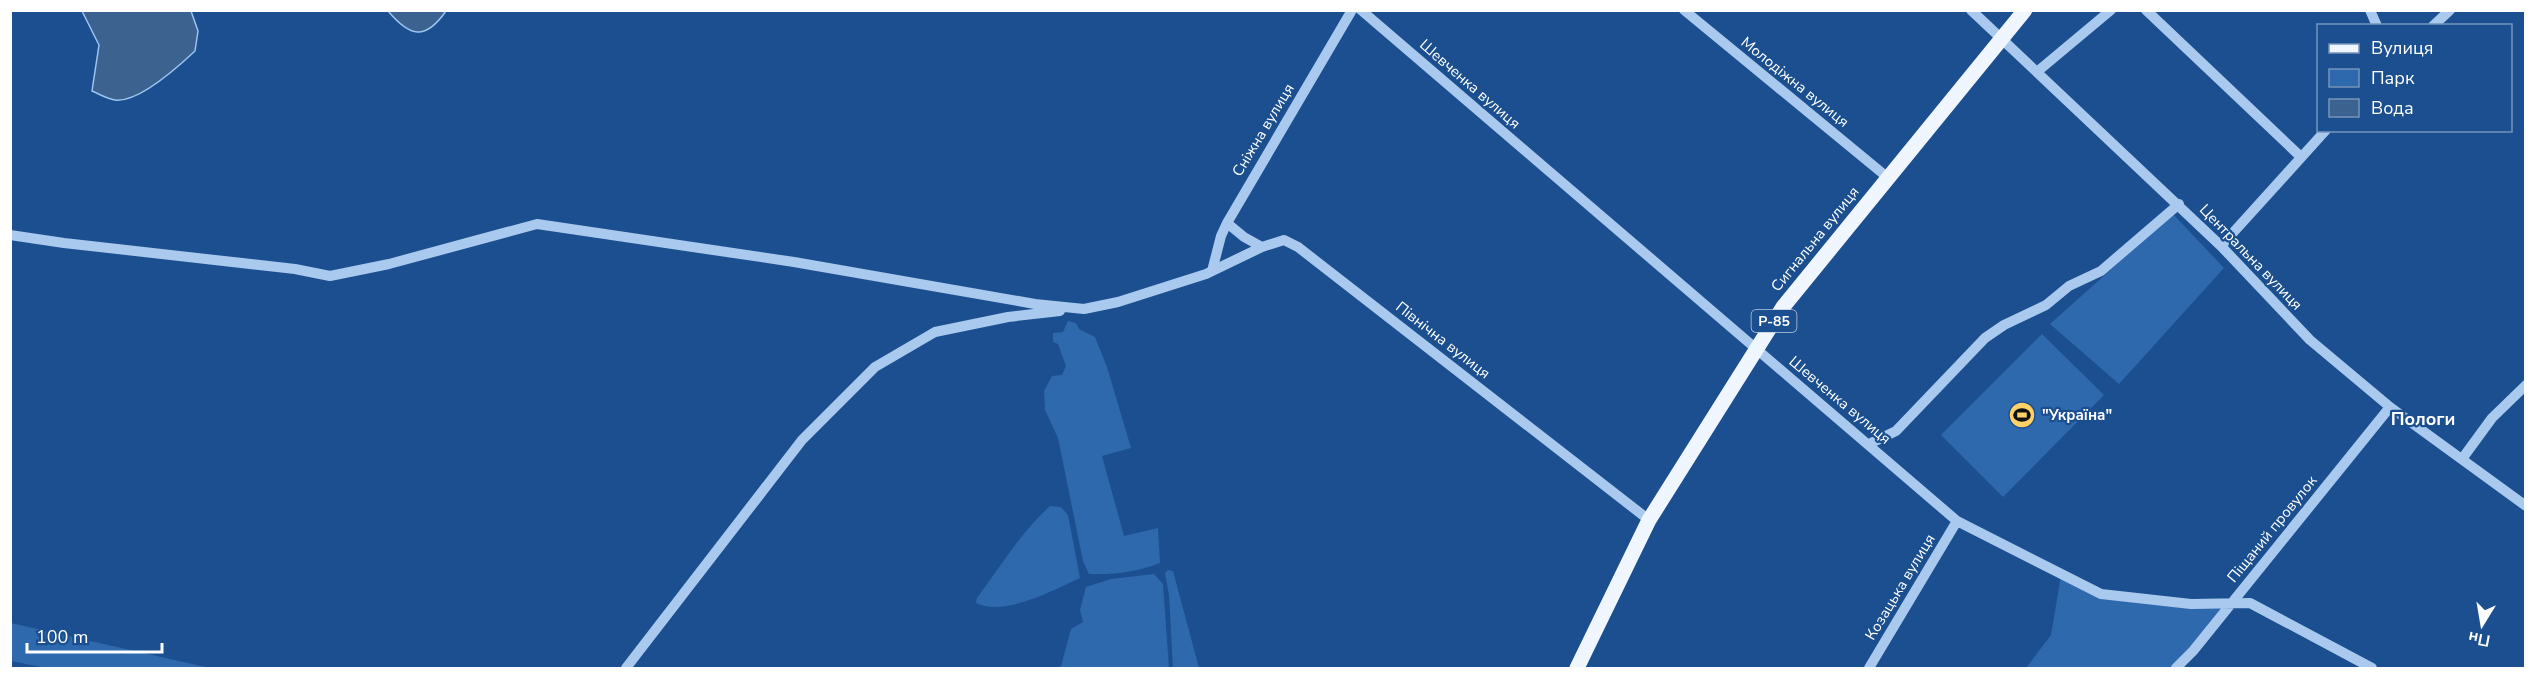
<svg xmlns="http://www.w3.org/2000/svg" width="2536" height="679" font-family="'Nunito Sans',sans-serif">
<style>
.green{fill:#2e69ad}
.water{fill:#3c6290;stroke:#9cc4f0;stroke-width:1.5}
.lines{fill:none;stroke-linecap:round;stroke-linejoin:round}
.minor{stroke:#a9c9ee;stroke-width:10}
.major{stroke:#f0f6ff;stroke-width:15}
.labels{text-anchor:middle;dominant-baseline:central;stroke-width:4.5;stroke-linejoin:round;paint-order:stroke}
.shield{fill:#1b4f8f;stroke:#bbcadd;stroke-width:1.5}
.shield-label{font-size:14px;font-weight:bold;fill:#fff}
.street-label{font-size:15px;fill:#fff;stroke:#1b4f8f}
.poi-label{font-size:15px;font-weight:bold;fill:#fff;stroke:#1b4f8f;text-anchor:start}
.quarter-label{font-size:18px;font-weight:bold;fill:#fff;stroke:#1b4f8f}
</style>
<rect width="100%" height="100%" fill="#1b4f8f"/>
<path class="green" d="M 2173,214 L 2224,268 L 2119,384 L 2050,324 Z
M 1068,321 L 1076,323 L 1079,329 L 1095,337 L 1107,367 L 1131,448 L 1102,456 L 1124,536 L 1158,528 L 1160,563 C 1137,572 1114,575 1089,574 L 1083,561 L 1058,438 L 1045,410 L 1044,391 L 1052,376 L 1062,375 L 1066,366 L 1058,344 L 1053,342 L 1053,333 L 1063,332 Z
M 2042,334 L 2104,395 L 2003,497 L 1941,435 Z
M 1050,506 L 1061,507 L 1068,515 L 1080,578 C 1054,590 1004,617 976,603 L 977,598 C 1000,567 1022,531 1050,506 Z
M 1168,570 L 1173,571 L 1199,668 L 1173,668 L 1169,595 L 1165,573 Z
M 1154,574 L 1163,584 L 1169,668 L 1057,668 L 1061,666 L 1071,629 L 1083,622 L 1080,610 L 1086,587 L 1111,579 Z
M 2061,575 L 2100,595 L 2230,604 L 2175,668 L 2026,668 L 2051,635 Z
M 11,623 L 210,668 L 46,668 L 11,661 Z"/>
<path class="water" d="M 82,11 L 191,11 L 198,31 L 195,51 C 179,66 138,103 115,100 C 107,99 99,94 92,91 L 99,45 Z
M 388,11 L 446,11 C 425,41 410,37 388,11 Z"/>
<g class="lines">
<path class="minor" d="M 1361,10 L 1957,521 L 2101,594 L 2191,604 L 2250,603 L 2372,668
M 1684,10 L 1887,177
M 1971,10 L 2221,246 L 2310,340 L 2390,407 L 2526,506
M 2146,10 L 2301,157
M 2370,10 L 2377,26
M 2433,26 L 2450,10
M 2038,71 L 2111,10
M 1227,223 L 1244,237 L 1262,247
M 10,235 L 64,243 L 295,269 L 330,276 L 389,264 L 537,224 L 794,262 L 1035,304 L 1084,309 L 1118,302 L 1206,274 L 1262,247 L 1284,240 L 1298,247 L 1649,520
M 2221,246 L 2326,130
M 1212,271 L 1221,236 L 1227,223 L 1352,10
M 1869,444 L 1896,431 L 1985,338 L 2004,325 L 2046,305 L 2069,286 L 2101,271 L 2179,204
M 2462,459 L 2492,418 L 2526,385
M 626,668 L 802,440 L 875,367 L 935,332 L 1008,317 L 1060,311
M 1869,668 L 1957,521
M 2176,668 L 2193,651 L 2390,407"/>
<path class="major" d="M 1577,668 L 1649,520 L 1783,307 L 2025,10"/>
</g>
<defs>
<symbol id="stadium-disc" viewBox="-11 -11 22 22"><circle r="9.5" fill="#ffd166" stroke="#1b4f8f"/><path d="M0-5a6.5 5 0 1 0 0 10a6.5 5 0 1 0 0-10ZM-3.5-1.8h7v3.6h-7Z" fill="#111"/></symbol>
</defs>
<g fill-rule="evenodd">
<use href="#stadium-disc" x="2007" y="400" width="30" height="30"/>
</g>
<g class="labels">
<rect class="shield" x="1751.5" y="310" width="45" height="22" rx="4.5"/>
<g class="shield-label">
<text x="1774" y="321">Р-85</text>
</g>
<g class="street-label">
<text transform="translate(1795 82) rotate(39)">Молодіжна вулиця</text>
<text transform="translate(1470 84) rotate(41)">Шевченка вулиця</text>
<text transform="translate(1263 130) rotate(-59)">Сніжна вулиця</text>
<text transform="translate(1815 239) rotate(-51)">Сигнальна вулиця</text>
<text transform="translate(2251 257) rotate(46)">Центральна вулиця</text>
<text transform="translate(1443 340) rotate(38)">Північна вулиця</text>
<text transform="translate(1840 400) rotate(40)">Шевченка вулиця</text>
<text transform="translate(2272 529) rotate(-51)">Піщаний провулок</text>
<text transform="translate(1900 587) rotate(-59)">Козацька вулиця</text>
</g>
<g class="poi-label">
<text x="2042" y="415">"Україна"</text>
</g>
<g class="quarter-label">
<text x="2423" y="419">Пологи</text>
</g>
</g>
<rect width="2536" height="679" fill="none" stroke="#ffffff" stroke-width="24"/>
<rect x="2317" y="24" width="195" height="108" fill="#1b4f8f" stroke="#7695bc" stroke-width="1.5"/>
<rect x="2329" y="44" width="30" height="9" fill="#f0f6ff" stroke="#7695bc" stroke-width="1.5"/>
<text x="2371" y="54" font-size="18" fill="#ffffff">Вулиця</text>
<rect x="2329" y="69" width="30" height="18" fill="#2e69ad" stroke="#7695bc" stroke-width="1.5"/>
<text x="2371" y="84" font-size="18" fill="#ffffff">Парк</text>
<rect x="2329" y="99" width="30" height="18" fill="#3c6290" stroke="#7695bc" stroke-width="1.5"/>
<text x="2371" y="114" font-size="18" fill="#ffffff">Вода</text>
<g transform="translate(2482 625) rotate(191)" stroke="#1b4f8f" stroke-width="4.5" paint-order="stroke">
<path d="M0-4.5L10 22L0 15L-10 22Z" fill="#ffffff"/>
<text y="-9" font-size="16" font-weight="bold" text-anchor="middle" fill="#ffffff">Пн</text>
</g>
<path d="M27 643v9h135v-9" fill="none" stroke="#ffffff" stroke-width="3"/>
<text x="36" y="643" font-size="18" fill="#ffffff" stroke="#1b4f8f" stroke-width="4.5" paint-order="stroke">100 m</text>
</svg>
